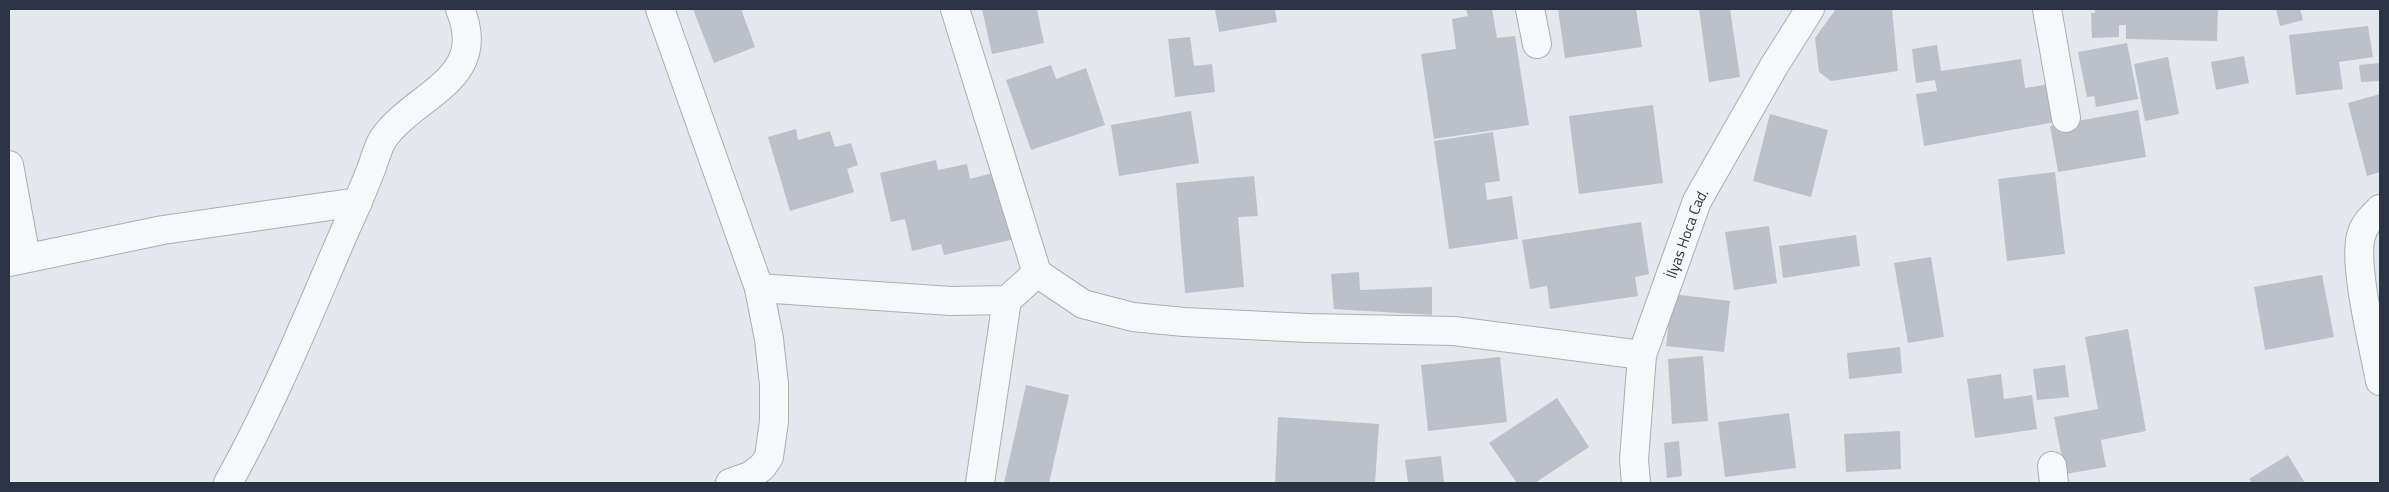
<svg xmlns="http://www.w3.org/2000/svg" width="2389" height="492" font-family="'Titillium Web',sans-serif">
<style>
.building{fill:#bbc0ca}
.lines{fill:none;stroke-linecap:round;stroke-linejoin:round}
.minor-casing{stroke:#a9aeb7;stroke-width:30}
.minor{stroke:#f7f8fa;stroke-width:28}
.labels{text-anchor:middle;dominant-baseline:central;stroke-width:5;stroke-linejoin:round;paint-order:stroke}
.street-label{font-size:15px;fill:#2b3445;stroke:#f4f6f9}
</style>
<rect width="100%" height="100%" fill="#e4e7ec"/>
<path class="building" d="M 693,9 L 741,9 L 755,47 L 714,63 Z
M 982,9 L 1037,9 L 1044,43 L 992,54 Z
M 1215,9 L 1275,9 L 1277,22 L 1219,32 Z
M 1466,9 L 1492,9 L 1497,38 L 1515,36 L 1529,125 L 1434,139 L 1421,54 L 1456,49 L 1452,19 L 1468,16 Z
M 1558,9 L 1636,9 L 1642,47 L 1565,58 Z
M 1699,9 L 1730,9 L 1740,77 L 1709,82 Z
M 1836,9 L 1892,9 L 1898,71 L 1831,81 L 1819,72 L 1815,38 Z
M 2095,9 L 2218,9 L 2217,41 L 2126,39 L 2126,25 L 2119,25 L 2119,37 L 2092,38 L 2091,13 L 2095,13 Z
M 2276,9 L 2300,9 L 2303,20 L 2280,26 Z
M 2368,26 L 2373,57 L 2339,62 L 2343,89 L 2296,95 L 2289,35 Z
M 1190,37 L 1194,66 L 1212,64 L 1215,92 L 1175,97 L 1168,39 Z
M 2127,43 L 2138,99 L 2096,107 L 2094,96 L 2087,97 L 2078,52 Z
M 1937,45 L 1941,71 L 2021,59 L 2025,88 L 2050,84 L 2055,122 L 1924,146 L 1916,94 L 1937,91 L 1935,80 L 1916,83 L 1912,49 Z
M 2244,56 L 2249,83 L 2216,90 L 2211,62 Z
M 2168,57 L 2179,114 L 2145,121 L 2134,64 Z
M 2380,63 L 2380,81 L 2361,82 L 2359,65 Z
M 1051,65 L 1056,79 L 1086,68 L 1105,125 L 1031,150 L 1006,80 Z
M 2380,94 L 2380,172 L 2367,176 L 2348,103 Z
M 1653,105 L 1663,183 L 1579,194 L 1569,116 Z
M 2138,110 L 2146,157 L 2058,172 L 2050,126 Z
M 1191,111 L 1199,163 L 1119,176 L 1111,125 Z
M 1770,114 L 1828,130 L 1811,197 L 1753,181 Z
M 796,129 L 798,140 L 830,131 L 835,147 L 851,143 L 858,165 L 847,169 L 854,192 L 790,211 L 768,137 Z
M 1493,132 L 1500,181 L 1485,183 L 1487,200 L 1512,196 L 1518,239 L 1449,249 L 1434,141 Z
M 936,160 L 938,170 L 967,164 L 970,179 L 1000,171 L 1015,239 L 944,255 L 941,244 L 912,251 L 905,219 L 891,222 L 880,173 Z
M 2055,172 L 2065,254 L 2007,261 L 1998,179 Z
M 1254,176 L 1258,216 L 1238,217 L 1244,287 L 1185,293 L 1176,183 Z
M 1641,222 L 1649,274 L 1635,277 L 1638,296 L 1550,309 L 1547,286 L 1530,289 L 1522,240 Z
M 1769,226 L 1777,283 L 1734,290 L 1725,232 Z
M 1856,235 L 1860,266 L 1783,278 L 1779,246 Z
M 1931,257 L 1944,337 L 1908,343 L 1894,263 Z
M 1359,272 L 1360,290 L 1432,287 L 1432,315 L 1334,309 L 1331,274 Z
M 2322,275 L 2334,337 L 2265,350 L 2254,287 Z
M 1672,294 L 1730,301 L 1724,352 L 1666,346 Z
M 2128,329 L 2146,431 L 2101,440 L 2106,467 L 2065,474 L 2054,417 L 2098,409 L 2085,337 Z
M 1900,347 L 1902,373 L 1849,379 L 1847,353 Z
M 1703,356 L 1708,421 L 1672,424 L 1668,359 Z
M 1500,357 L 1507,422 L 1428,431 L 1421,365 Z
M 2065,365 L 2069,397 L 2037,400 L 2033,369 Z
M 2001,374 L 2004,399 L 2032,395 L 2037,429 L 1975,438 L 1967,379 Z
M 1026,385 L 1069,395 L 1049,483 L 1004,483 Z
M 1557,398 L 1589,447 L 1535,483 L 1517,483 L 1489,443 Z
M 1789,413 L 1796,468 L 1725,477 L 1718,422 Z
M 1278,417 L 1379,424 L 1375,483 L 1275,483 Z
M 1900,431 L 1901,469 L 1846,472 L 1844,434 Z
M 1679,441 L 1682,476 L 1667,478 L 1664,443 Z
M 2288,455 L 2305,483 L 2252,483 L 2249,479 Z
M 1441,456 L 1444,483 L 1408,483 L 1405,460 Z"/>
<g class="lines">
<defs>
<g id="minor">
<path d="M 660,9 L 759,288 L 769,339 L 774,384 L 774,421 L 769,457 L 762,467 L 750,476 L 730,483"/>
<path d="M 955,9 L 1037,273 L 1083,304 L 1133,317 L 1184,322 L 1308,328 L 1454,331 L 1642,355"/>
<path d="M 1530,9 L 1537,44"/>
<path d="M 2047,9 L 2066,118"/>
<path d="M 9,165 L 26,258"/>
<path d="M 2380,209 C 2372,217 2364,224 2361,236 C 2353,265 2374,348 2380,381"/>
<path d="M 9,262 L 163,230 L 358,202"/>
<path d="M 759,288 L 951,301 L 1007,300 L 1037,273"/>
<path d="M 2052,466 L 2054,483"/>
<path d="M 228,483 C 274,401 309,313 347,226 C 356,207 364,187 372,167 C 375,158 378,147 383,139 C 415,93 490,80 460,9"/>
<path d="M 980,483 L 1007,300"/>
<path id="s1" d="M 1636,483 L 1634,460 L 1642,355 L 1697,201 L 1774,66 L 1810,9"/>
</g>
</defs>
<use href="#minor" class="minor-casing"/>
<use href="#minor" class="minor"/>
</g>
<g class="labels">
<g class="street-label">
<text stroke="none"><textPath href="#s1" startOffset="258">İlyas Hoca Cad.</textPath></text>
</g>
</g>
<rect width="2389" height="492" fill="none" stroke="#2b3445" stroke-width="20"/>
</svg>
